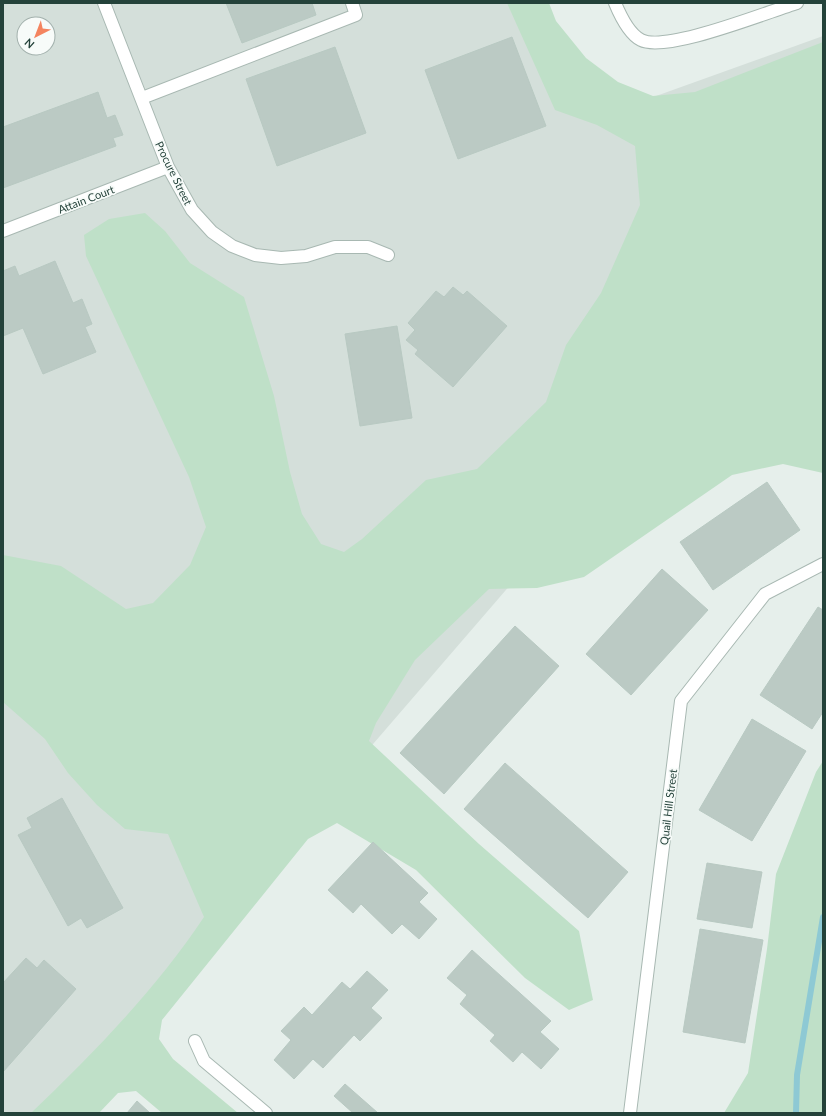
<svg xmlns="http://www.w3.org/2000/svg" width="826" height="1116" font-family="Lato,sans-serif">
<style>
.built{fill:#d4dfda;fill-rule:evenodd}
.green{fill:#bfe0c8}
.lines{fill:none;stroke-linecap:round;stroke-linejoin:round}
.stream{stroke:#8ec9d4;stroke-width:6}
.building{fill:#bbcac4;stroke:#b8c9c2}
.minor-casing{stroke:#a8b8b2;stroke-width:14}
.minor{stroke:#fff;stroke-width:12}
.labels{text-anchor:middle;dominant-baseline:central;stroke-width:3.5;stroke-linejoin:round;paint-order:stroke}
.street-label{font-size:11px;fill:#24423a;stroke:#f7fbf9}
</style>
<rect width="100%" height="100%" fill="#e6efeb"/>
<path class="built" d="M 3,3 L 543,3 L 592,119 L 823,36 L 823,222 L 55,1113 L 3,1113 ZM 24,24 L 48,24 L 48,48 L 24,48 Z"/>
<path class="green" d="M 507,3 L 549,3 L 556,21 L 586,58 L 618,82 L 653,96 L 695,92 L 823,42 L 823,473 L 783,464 L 732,475 L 584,577 L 537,588 L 489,589 L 415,660 L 376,723 L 369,741 L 479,844 L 579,931 L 593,1000 L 569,1010 L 525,978 L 416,870 L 337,823 L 308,839 L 162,1020 L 159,1039 L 173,1059 L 238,1113 L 162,1113 L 136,1091 L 118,1093 L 99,1113 L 31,1113 C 93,1054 157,988 204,917 L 168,834 L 125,829 L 97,805 L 68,773 L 45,739 L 3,702 L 3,555 L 61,566 L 126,609 L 153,603 L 190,565 L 206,527 L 189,477 L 86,256 L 84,235 L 109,219 L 145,213 L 165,231 L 190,263 L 244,297 L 274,396 L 290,472 L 302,514 L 321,544 L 344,552 L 362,539 L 426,480 L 477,469 L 546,402 L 566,345 L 601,293 L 640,205 L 635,146 L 597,125 L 555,110 Z
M 823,761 L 823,1113 L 724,1113 L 748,1073 L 767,949 L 776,874 L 816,772 Z"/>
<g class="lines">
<path class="stream" d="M 796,1113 L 797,1075 L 823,917"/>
</g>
<path class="building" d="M 226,3 L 312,3 L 316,15 L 242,43 Z
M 512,37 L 546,126 L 458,159 L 425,70 Z
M 335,47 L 366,133 L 277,166 L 246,79 Z
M 98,92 L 107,118 L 115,115 L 123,135 L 113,138 L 116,146 L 3,188 L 3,127 Z
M 55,261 L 73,303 L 82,299 L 92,324 L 85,327 L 96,352 L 43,374 L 23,328 L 3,336 L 3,271 L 15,266 L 19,276 Z
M 453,287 L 463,295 L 467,291 L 507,326 L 453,387 L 415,354 L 418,350 L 406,340 L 415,330 L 408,323 L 436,291 L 444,297 Z
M 397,326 L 412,418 L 360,426 L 345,334 Z
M 767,482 L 800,530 L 713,590 L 680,542 Z
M 662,569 L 708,610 L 631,695 L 586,654 Z
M 818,607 L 823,610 L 823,712 L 812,729 L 760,695 Z
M 515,626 L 559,666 L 444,794 L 400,753 Z
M 752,719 L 806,751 L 752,841 L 699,810 Z
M 505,763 L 628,872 L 588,918 L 464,809 Z
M 62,798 L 123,908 L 87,928 L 81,918 L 68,926 L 18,835 L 32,828 L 27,818 Z
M 373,842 L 428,893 L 419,902 L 437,919 L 419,939 L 402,924 L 392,934 L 361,904 L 353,913 L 328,890 Z
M 707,863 L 762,872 L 752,928 L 697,919 Z
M 700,929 L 763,940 L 745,1043 L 683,1032 Z
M 472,950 L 551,1021 L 540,1032 L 559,1049 L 541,1069 L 522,1052 L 513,1062 L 490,1041 L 495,1035 L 460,1004 L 467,995 L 447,978 Z
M 26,958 L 37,968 L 44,960 L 76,989 L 3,1072 L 3,983 Z
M 367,971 L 388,990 L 371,1008 L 382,1018 L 360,1041 L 354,1035 L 323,1068 L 313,1059 L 294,1079 L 274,1060 L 291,1040 L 281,1031 L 304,1007 L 312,1015 L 342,982 L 350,989 Z
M 345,1084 L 378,1113 L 353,1113 L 334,1096 Z
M 137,1101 L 150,1113 L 127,1113 Z"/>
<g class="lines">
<defs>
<path id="minor" d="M 104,3 L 168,167 L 192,210 L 212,232 L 232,246 L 255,255 L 281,258 L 306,256 L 335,247 L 368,247 L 388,255
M 615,3 C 620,15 629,34 641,40 C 666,53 767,12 797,3
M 142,98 L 356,15 L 352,3
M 3,231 L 168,167
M 195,1041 L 204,1061 L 266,1113
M 630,1113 L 681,701 L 765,594 L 823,564"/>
</defs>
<use href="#minor" class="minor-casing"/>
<use href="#minor" class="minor"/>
</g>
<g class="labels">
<g class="street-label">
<text transform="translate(174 173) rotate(64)">Procure Street</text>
<text transform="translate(86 199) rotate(-21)">Attain Court</text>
<text transform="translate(668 807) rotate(-83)">Quail Hill Street</text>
</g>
</g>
<rect width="826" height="1116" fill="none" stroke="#24423a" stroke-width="8"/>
<g transform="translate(36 36) rotate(222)"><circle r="19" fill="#f7fbf9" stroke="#a3b1ad"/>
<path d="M0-3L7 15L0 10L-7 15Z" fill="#f4845f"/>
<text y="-6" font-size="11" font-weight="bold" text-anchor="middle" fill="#24423a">N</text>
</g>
</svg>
